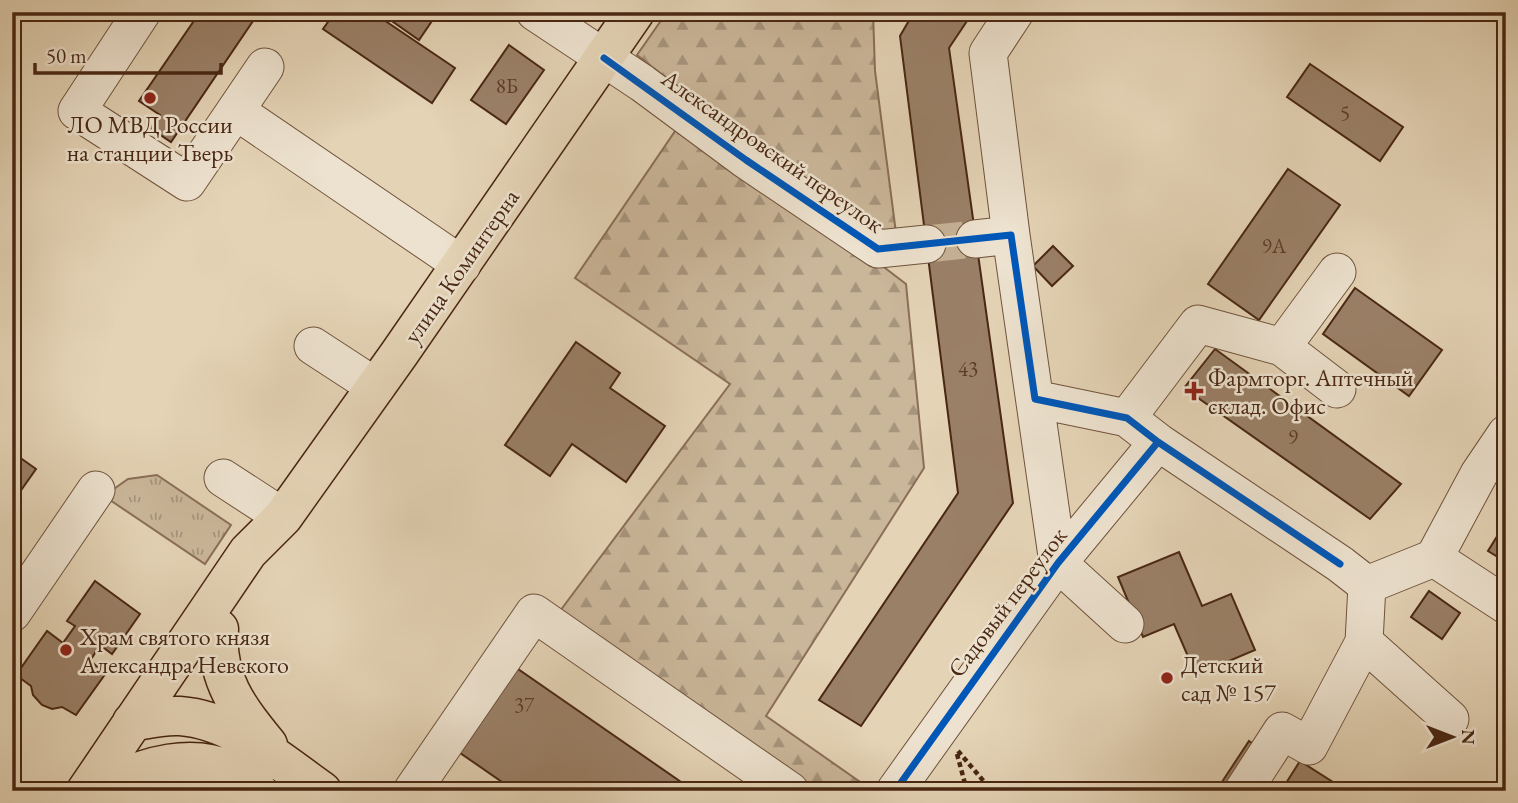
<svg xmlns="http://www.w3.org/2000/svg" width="1518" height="803" font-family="'EB Garamond',serif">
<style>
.grass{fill:url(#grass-tufts);stroke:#8a6e56;stroke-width:2}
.forest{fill:url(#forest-firs);stroke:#8a6e56;stroke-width:2}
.building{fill:#9a8067;stroke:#492713;stroke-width:2}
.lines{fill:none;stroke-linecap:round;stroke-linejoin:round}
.minor-tunnel{stroke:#c5b195;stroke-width:37;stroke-dasharray:37 18;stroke-linecap:butt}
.minor-casing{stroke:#70523c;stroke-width:39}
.major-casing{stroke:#492713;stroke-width:41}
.path{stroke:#492713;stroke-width:4.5;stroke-dasharray:5 3.5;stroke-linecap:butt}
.minor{stroke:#ede2cf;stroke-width:37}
.major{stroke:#e4d3b5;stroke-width:38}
.cycleway-casing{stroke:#ede2cf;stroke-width:11}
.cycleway{stroke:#0057b8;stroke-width:7}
.poi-dot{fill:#8f2418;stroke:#ede2cf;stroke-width:2.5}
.labels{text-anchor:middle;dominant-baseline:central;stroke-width:5;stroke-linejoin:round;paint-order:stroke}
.number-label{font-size:21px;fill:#5d3d28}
.poi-label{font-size:24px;fill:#492713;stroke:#ede2cf;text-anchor:start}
.street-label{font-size:24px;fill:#492713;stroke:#ede2cf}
</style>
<defs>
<pattern id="grass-tufts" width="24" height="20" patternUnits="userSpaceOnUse" patternTransform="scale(1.75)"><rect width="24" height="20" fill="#cab699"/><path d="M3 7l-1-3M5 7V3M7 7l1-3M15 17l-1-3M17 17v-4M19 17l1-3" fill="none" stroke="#a6947c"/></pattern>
<pattern id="forest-firs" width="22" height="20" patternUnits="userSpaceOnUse" patternTransform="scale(1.75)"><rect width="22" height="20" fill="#cab699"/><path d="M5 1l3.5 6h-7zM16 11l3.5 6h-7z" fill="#a6947c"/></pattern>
</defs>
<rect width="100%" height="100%" fill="#e4d3b5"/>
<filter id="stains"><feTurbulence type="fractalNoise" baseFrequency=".00286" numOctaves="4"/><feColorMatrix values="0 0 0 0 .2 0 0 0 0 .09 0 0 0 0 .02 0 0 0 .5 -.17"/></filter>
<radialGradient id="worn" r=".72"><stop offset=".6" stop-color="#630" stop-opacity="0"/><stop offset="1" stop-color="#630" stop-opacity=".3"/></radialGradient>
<path class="grass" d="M 157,475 L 231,525 L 205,564 L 104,496 L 128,479 Z"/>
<path class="forest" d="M 667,12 L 873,12 L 875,71 L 896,233 L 861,231 L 637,55 Z
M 682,121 L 804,206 L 906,284 L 924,468 L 766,716 L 873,791 L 814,791 L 560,611 L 730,384 L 575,278 Z"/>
<path class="building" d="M 200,12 L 240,12 L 253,21 L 171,142 L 150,128 L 160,115 L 139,101 Z
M 335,12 L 372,12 L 455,68 L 432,103 L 323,29 Z
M 379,12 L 438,12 L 419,40 Z
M 914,12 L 973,12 L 949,48 L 1013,503 L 861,726 L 819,700 L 958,493 L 900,36 Z
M 509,45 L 544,70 L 506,124 L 471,100 Z
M 1310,64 L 1403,127 L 1380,161 L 1287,97 Z
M 1288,169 L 1340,205 L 1259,320 L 1208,284 Z
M 1053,246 L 1073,266 L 1052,286 L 1033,266 Z
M 1355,288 L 1442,350 L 1409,396 L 1323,334 Z
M 576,342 L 620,373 L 610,388 L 665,426 L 626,482 L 572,444 L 550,476 L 505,445 Z
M 1215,349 L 1401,484 L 1370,519 L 1184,388 Z
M 12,452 L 36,469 L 12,503 Z
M 1506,522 L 1506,562 L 1488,551 Z
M 1179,552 L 1202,606 L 1231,594 L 1255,650 L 1196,675 L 1174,624 L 1143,637 L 1118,577 Z
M 95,581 L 140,614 L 112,654 L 100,645 L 90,661 L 106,673 L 76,715 L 62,707 L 52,709 L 42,705 L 33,695 L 31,686 L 16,675 L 47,631 L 63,643 L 75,626 L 67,621 Z
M 1429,591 L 1460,613 L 1442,639 L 1411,617 Z
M 508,662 L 694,791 L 515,791 L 450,746 Z
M 1249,741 L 1262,750 L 1235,791 L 1216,791 Z
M 1300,761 L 1347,791 L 1281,791 Z"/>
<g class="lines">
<path class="minor-tunnel" d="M 927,244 L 975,239"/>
<defs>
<path id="minor" d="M 142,12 L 77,111 L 187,182 L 265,67
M 535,12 L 642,83 L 746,160 L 878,249 L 927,244
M 1015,12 L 988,53 L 1011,235 L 1058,563 L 1125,624
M 236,111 L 462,265
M 975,239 L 1011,235
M 313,346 L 376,387
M 1282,347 L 1337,272
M 1035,399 L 1127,418 L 1158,442 L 1340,564 L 1367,585 L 1364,642 L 1450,719
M 1127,418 L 1198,324 L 1282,347 L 1337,389
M 223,478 L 283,517
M 1434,558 L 1506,605
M 1367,585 L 1434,558 L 1479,474 L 1506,434
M 12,613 L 96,490
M 412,791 L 534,613 L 790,791
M 895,791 L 1058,563 L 1158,442
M 1243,791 L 1282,731 L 1309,746 L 1364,642"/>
<path id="major" d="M 219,629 C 215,679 238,708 268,745
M 132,722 C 148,719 164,715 180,716 C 234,720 279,761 322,791
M 115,783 C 146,765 192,754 227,769 C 238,774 248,784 258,791
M 86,791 L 248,552 L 283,517 L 399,354 L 635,12"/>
</defs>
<use href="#minor" class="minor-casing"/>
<use href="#major" class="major-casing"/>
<path class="path" d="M 958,751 L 992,791
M 957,754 L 967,791"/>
<use href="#minor" class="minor"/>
<use href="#major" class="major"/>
<defs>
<path id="cycleway" d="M 604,58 L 746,160 L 878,249 L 1011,235 L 1035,399 L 1127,418 L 1158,442 L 1340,564
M 895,791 L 1058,563 L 1158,442"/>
</defs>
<use href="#cycleway" class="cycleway-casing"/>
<use href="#cycleway" class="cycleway"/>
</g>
<g class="poi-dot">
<circle cx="150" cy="98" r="7"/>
<path d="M1190.5 380.5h7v7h7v7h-7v7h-7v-7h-7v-7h7z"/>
<circle cx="66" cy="650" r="7"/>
<circle cx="1167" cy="678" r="7"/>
</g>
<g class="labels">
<g class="number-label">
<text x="507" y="85">8Б</text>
<text x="1345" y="112">5</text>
<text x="1274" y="245">9А</text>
<text x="968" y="368">43</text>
<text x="1293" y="436">9</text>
<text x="524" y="704">37</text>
</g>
<g class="poi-label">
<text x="150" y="124" text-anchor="middle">ЛО МВД России<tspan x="150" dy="28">на станции Тверь</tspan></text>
<text x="1208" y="377">Фармторг. Аптечный<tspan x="1208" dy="28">склад. Офис</tspan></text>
<text x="80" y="636">Храм святого князя<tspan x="80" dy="28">Александра Невского</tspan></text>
<text x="1181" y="664">Детский<tspan x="1181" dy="28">сад № 157</tspan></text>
</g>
<g class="street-label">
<text transform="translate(773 151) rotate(35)">Александровский переулок</text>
<text transform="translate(461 266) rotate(-55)">улица Коминтерна</text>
<text transform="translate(1007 602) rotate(-53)">Садовый переулок</text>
</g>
</g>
<rect width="1518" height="803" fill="none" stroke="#e4d3b5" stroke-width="42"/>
<rect x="14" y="14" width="1490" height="775" fill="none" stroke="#492713" stroke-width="3.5"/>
<rect x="21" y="21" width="1476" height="761" fill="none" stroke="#492713" stroke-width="2"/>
<g transform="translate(1452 737) rotate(90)" stroke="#ede2cf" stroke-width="5" paint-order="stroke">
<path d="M0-5L12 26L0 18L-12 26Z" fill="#492713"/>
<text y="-10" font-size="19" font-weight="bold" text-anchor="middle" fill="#492713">N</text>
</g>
<path d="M35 63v10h186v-10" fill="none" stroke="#492713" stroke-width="3.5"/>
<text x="46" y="63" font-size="21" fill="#492713" stroke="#ede2cf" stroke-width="5" paint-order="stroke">50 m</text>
<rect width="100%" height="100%" filter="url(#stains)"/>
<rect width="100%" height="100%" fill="url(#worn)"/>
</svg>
